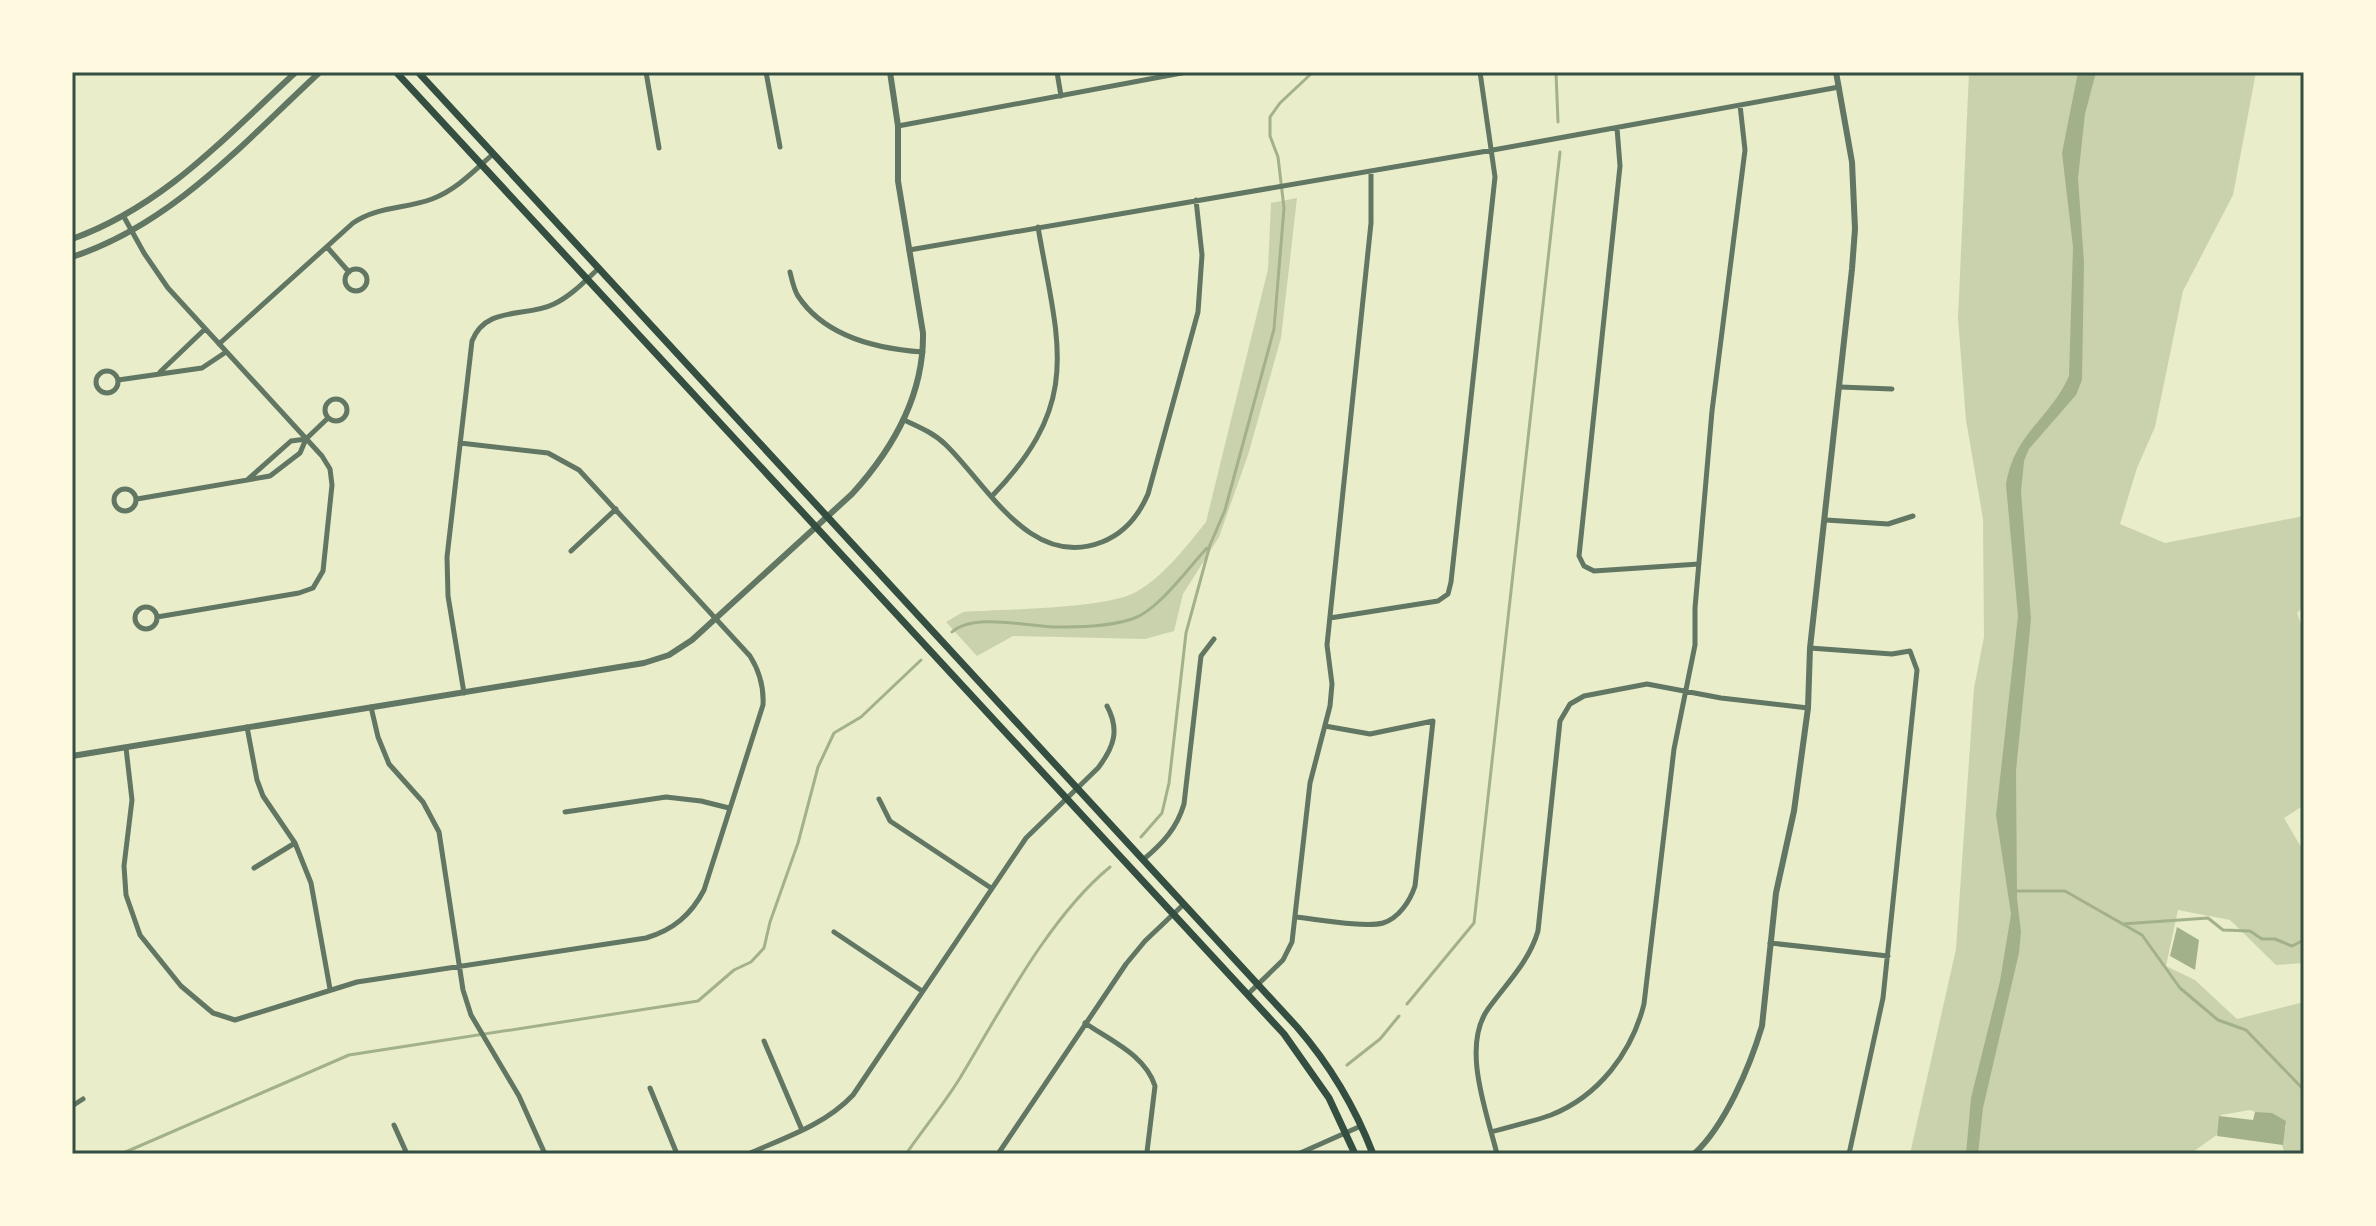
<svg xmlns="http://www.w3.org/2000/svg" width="2376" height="1226" font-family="'Varela Round',sans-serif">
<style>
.green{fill:#cad2ad}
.water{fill:#a3b18a}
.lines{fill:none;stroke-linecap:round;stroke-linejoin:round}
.stream{stroke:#a3b18a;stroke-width:3}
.minor{stroke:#617663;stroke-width:5}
.tertiary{stroke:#617663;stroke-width:6}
.secondary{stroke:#344e41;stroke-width:7}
.neatline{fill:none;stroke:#344e41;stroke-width:3}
</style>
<rect width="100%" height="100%" fill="#e9edc9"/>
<path class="green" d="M 1969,72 L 2256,72 L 2233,195 L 2183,291 L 2155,427 L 2137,468 L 2120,524 L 2165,543 L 2304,516 L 2304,606 L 2297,613 L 2304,633 L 2304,805 L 2284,818 L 2304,852 L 2304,963 L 2276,965 L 2230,920 L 2178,910 L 2166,966 L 2195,980 L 2237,1019 L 2304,1002 L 2304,1154 L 2285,1154 L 2282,1145 L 2286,1125 L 2250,1110 L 2221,1115 L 2218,1134 L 2190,1154 L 1910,1154 L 1956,949 L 1974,688 L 1984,637 L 1983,519 L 1966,420 L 1958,319 Z
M 1297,198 L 1281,338 L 1248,455 L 1219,537 L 1183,594 L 1174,631 L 1145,639 L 1013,636 L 977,656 L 946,622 L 963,612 C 1002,609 1106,609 1136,592 C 1163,577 1187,546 1206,522 L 1268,269 L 1271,203 Z"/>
<path class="water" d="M 2078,72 L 2096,72 L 2085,114 L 2078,178 L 2084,262 L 2082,380 L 2076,395 L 2029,449 L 2024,461 L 2021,492 L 2031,619 L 2016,771 L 2017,898 L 2021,932 L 2019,953 L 1983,1108 L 1978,1154 L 1966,1154 L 1971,1098 L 2000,981 L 2011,914 L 1996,815 L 2018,616 L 2006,485 C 2014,433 2050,419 2069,376 L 2073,247 L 2062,153 Z
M 2177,927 L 2199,940 L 2195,970 L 2170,956 Z
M 2255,1112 L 2272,1113 L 2286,1121 L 2283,1145 L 2217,1136 L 2219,1116 L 2253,1120 Z"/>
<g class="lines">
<path class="stream" d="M 1558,122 L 1556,73 L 1559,72
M 952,632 C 973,613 1026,626 1053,627 C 1078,627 1108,627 1132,619 C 1158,611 1188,568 1207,548
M 1141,837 L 1162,813 L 1169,783 L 1186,633 L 1210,545 L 1225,510 L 1274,329 L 1284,208 L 1278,157 L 1270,136 L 1270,117 L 1280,103 L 1313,72
M 2013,891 L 2065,891 L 2142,935 L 2180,988 L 2218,1020 L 2246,1030 L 2304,1090
M 2122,924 L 2208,918 L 2223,930 L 2250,931 L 2262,939 L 2275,939 L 2292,946 L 2304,940
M 1407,1004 L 1474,923 L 1560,152
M 1347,1065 L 1380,1039 L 1399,1016
M 121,1154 L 349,1055 L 698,1001 L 734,970 L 751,962 L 764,948 L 770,922 L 798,843 L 818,767 L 834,733 L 861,717 L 921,660
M 906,1154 C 924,1128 944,1104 960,1078 C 1001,1010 1049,917 1110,867"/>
<path class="minor" d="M 646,72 L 659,148
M 766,72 L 780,147
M 1057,72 L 1061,96
M 898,126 L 1187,72
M 1617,128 L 1620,166 L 1579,556 L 1584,566 L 1594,571 L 1699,564
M 124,217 L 144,253 L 168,288 L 322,456 L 330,469 L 332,485 L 323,571 L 313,588 L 299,593 L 157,617
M 327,247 L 349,272
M 909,250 L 1493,150 L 1839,87
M345 280a11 11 0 1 1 22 0a11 11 0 1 1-22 0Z
M 790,272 C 792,280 794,290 798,296 C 825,337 878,349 923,352
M 219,344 L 353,223 C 378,206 405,209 432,199 C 456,190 474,171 493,154
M96 382a11 11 0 1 1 22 0a11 11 0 1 1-22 0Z
M 160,372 L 205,329
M 118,380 L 202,368 L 226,352
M 1840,387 L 1892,389
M325 410a11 11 0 1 1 22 0a11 11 0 1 1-22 0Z
M 904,420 C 919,427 934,433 946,445 C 988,486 1031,570 1102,542 C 1125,533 1139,515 1148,494 L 1198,312 L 1202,255 L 1196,200
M 247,480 L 291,441 L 306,439
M114 500a11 11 0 1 1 22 0a11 11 0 1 1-22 0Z
M 992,496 C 1084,401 1058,344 1038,227
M 137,499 L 270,476 L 300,453 L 306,439 L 328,418
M 1826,520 L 1888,524 L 1913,516
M 571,551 L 616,509
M135 618a11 11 0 1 1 22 0a11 11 0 1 1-22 0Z
M 1330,618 L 1438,601 L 1448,594 L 1451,582 L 1495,177 L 1480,72
M 1810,648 L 1892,654 L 1910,651 L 1917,670 L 1883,998 L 1849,1154
M 464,693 L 448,596 L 447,557 L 472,341 C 486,305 526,318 554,304 C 571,296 585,281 599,268
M 371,707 L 378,737 L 389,764 L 423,802 L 439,832 L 463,990 L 471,1015 L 519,1096 L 545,1154
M 247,727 L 257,780 L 263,796 L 295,843 L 311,883 L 330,989
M 126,748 L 132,800 L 124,866 L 126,895 L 140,935 L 181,986 L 213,1013 L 235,1020 L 357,982 L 646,938 C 673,930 691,915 704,890 L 763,705 C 764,687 760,672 750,656 L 579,470 L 548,453 L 460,443
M 879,799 L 890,821 L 991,888
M 565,812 L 666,797 L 701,801 L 729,808
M 1144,859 C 1163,843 1177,828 1184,804 L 1201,656 L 1214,639
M 254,868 L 295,843
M 1295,917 C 1316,919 1365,928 1383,923 C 1399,918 1410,901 1415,886 L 1433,721 L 1370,734 L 1325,726
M 834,932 L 922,991
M 1770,943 L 1888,956
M 1248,994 L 1283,960 L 1292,942 L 1310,783 L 1330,706 L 1332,684 L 1327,645 L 1371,223 L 1371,172
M 1085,1023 C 1111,1041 1145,1055 1155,1086 L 1147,1152
M 764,1041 L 802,1130
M 650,1088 L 677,1154
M 72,1106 L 83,1099
M 394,1125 L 407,1154
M 1491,1132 C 1511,1126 1532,1122 1551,1115 C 1599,1096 1632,1052 1644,1004 L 1674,749 L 1695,645 L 1695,608 L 1712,411 L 1745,150 L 1740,105
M 748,1154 C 784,1138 825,1125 853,1095 L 1026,838 L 1098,768 C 1114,747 1120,730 1107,706
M 998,1154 L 1126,964 L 1145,941 L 1184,904
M 1298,1154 L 1361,1126
M 1497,1154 C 1487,1113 1461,1047 1488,1009 C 1506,984 1529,962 1538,931 L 1560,721 L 1570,704 L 1584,696 L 1647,684 L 1721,698 L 1808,708"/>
<path class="tertiary" d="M 72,239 C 164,206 225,137 296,72
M 72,257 C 173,224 244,142 320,72
M 72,756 L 644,663 L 669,655 L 692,640 L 852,494 C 893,449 924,396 923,333 L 898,181 L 898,126 L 890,72
M 1694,1154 C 1725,1126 1750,1066 1762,1026 L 1776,893 L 1794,811 L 1808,708 L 1810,648 L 1852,269 L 1855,229 L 1852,162 L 1836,72"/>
<path class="secondary" d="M 396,72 L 1284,1034 L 1329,1098 L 1355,1154
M 418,72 L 1297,1027 C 1330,1065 1355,1107 1373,1154"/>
</g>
<rect width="2376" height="1226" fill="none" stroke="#fefae0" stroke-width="148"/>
<rect x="74" y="74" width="2228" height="1078" class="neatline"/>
</svg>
